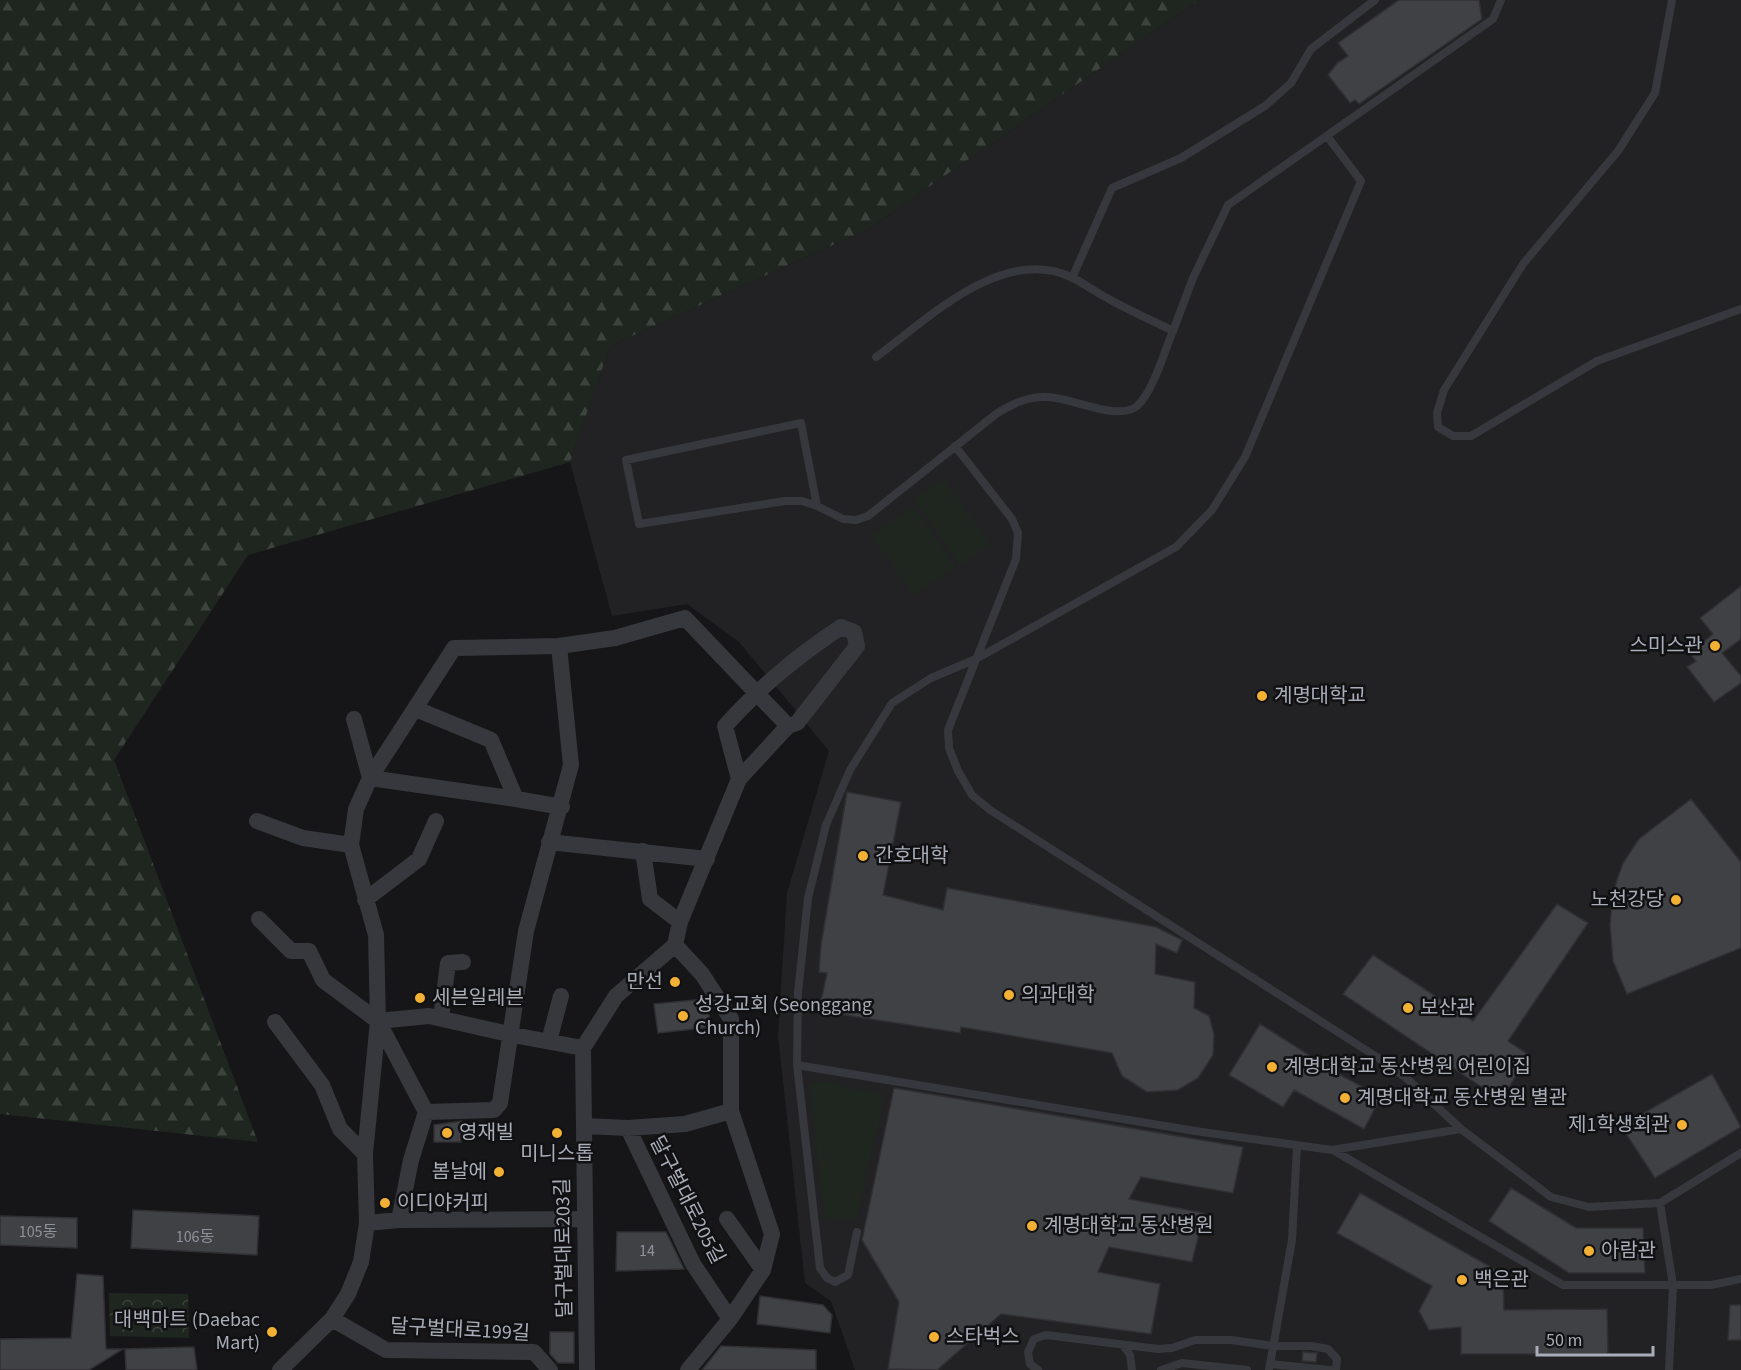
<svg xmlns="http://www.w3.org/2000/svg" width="1741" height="1370" font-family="'Source Sans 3','Noto Sans KR',sans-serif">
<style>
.built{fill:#222225}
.forest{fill:url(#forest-firs)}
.park{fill:url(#park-crowns)}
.garden{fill:#1e261f}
.building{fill:#404145;stroke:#303034;stroke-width:1.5}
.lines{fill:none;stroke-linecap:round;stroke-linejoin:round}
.lane{stroke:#37383d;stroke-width:8}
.street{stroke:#37383d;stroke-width:16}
.poi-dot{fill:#f2b134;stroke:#111113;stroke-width:2}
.labels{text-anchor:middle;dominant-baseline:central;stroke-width:5;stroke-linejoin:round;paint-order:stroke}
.number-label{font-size:16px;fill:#8e929b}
.poi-label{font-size:20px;fill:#a8adb8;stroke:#111113;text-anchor:start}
.street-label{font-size:20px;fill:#a8adb8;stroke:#111113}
</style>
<defs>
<pattern id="forest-firs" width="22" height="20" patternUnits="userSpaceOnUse" patternTransform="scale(1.5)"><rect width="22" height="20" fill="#1e261f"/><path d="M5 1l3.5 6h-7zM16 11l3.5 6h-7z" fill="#3c433d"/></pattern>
<pattern id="park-crowns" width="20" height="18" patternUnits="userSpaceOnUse" patternTransform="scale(1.5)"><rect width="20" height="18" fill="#1e261f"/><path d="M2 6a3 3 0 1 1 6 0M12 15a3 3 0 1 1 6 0" fill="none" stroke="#3c433d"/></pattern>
</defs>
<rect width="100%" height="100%" fill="#161618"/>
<path class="built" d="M 1199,0 L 1741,0 L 1741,1370 L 855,1370 L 831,1301 L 805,1283 L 778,1036 L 787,893 L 829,751 L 739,642 L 687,604 L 612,616 L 570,462 L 610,346 L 868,229 Z"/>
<path class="forest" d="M 0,0 L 1199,0 L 868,229 L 610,346 L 570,462 L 248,555 L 114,760 L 258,1142 L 0,1114 Z"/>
<path class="park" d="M 109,1293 L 188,1294 L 189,1338 L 110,1336 Z"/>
<path class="garden" d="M 945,478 L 990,545 L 960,566 L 914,499 Z
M 913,506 L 955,567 L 913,596 L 871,535 Z
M 822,1081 L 885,1095 L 856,1221 L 824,1217 L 810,1088 L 813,1083 Z"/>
<path class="building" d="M 1399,0 L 1479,0 L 1482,19 L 1359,104 L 1355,100 L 1350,103 L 1328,75 L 1337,63 L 1348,56 L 1338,43 Z
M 1741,586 L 1741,639 L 1722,653 L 1741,676 L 1741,683 L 1714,702 L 1687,667 L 1696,661 L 1689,653 L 1713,634 L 1700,618 Z
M 847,792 L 901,802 L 883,895 L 943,910 L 947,888 L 1156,927 L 1182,940 L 1177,953 L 1156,944 L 1155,974 L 1195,982 L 1194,1008 L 1209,1016 L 1214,1034 L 1213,1055 L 1198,1078 L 1178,1090 L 1147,1092 L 1122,1076 L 1112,1053 L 961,1027 L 960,1033 L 819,1011 L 827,973 L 819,972 L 821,945 Z
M 1691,799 L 1741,862 L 1741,948 L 1627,994 L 1613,961 L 1610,925 L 1613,894 L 1618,877 L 1623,863 L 1639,839 Z
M 1557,904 L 1588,923 L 1508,1041 L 1529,1055 L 1501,1100 L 1343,994 L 1373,955 L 1473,1021 Z
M 705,999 L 712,1027 L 658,1033 L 654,1004 Z
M 1260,1024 L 1314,1058 L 1313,1060 L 1381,1097 L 1364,1129 L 1294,1090 L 1283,1107 L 1229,1075 Z
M 1712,1074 L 1741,1127 L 1655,1178 L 1621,1126 Z
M 894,1088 L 1243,1147 L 1233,1193 L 1141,1177 L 1129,1199 L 1204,1213 L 1192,1262 L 1109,1247 L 1098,1272 L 1160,1284 L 1151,1334 L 1001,1314 L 937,1370 L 888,1369 L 899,1302 L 862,1240 Z
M 461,1121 L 461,1142 L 434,1142 L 434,1125 Z
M 1511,1188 L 1576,1228 L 1643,1228 L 1645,1273 L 1569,1273 L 1489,1221 Z
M 1360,1193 L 1503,1274 L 1504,1310 L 1607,1309 L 1608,1354 L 1461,1354 L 1461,1327 L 1429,1330 L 1419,1311 L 1432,1286 L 1337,1233 Z
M 133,1210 L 259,1216 L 257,1255 L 131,1248 Z
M 0,1216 L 77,1218 L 77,1248 L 0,1245 Z
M 617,1232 L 666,1232 L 684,1269 L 616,1271 Z
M 77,1274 L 103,1276 L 106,1349 L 123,1349 L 89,1370 L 0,1370 L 0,1339 L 71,1338 Z
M 760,1296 L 823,1305 L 832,1315 L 830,1333 L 757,1324 Z
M 1730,1305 L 1741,1305 L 1741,1340 L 1728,1340 Z
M 550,1332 L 574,1332 L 574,1363 L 558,1363 L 550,1354 Z
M 721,1346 L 816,1350 L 816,1370 L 702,1370 Z
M 194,1347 L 197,1370 L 126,1370 L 125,1349 Z
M 1303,1352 L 1317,1353 L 1316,1362 L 1302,1361 Z"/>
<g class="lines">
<path class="lane" d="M 1672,0 L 1655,93 L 1618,151 L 1523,264 L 1444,390 L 1437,413 L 1438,427 L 1453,436 L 1471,436 L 1597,361 L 1741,309
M 1072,278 L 1112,188 L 1181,158 L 1265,106 L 1291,83 L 1311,49 L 1375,0
M 876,357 C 928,319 1002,245 1071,277 C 1084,283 1095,292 1107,298 C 1128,310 1151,320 1173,331 L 1193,278 L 1228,205 L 1493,19 L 1501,0
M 955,446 L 1012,519 L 1018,533 L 1016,559 L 948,730 L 949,748 L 958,771 L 972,795 L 990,810 L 1380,1059 L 1405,1077 L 1461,1129 L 1551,1197 L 1589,1207 L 1660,1203 L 1673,1285 L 1669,1370
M 817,506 L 801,423 L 626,460 L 639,524 L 785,501 L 802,501 L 817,506 L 843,519 L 856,520 L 868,516 L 996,414 C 1012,404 1028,396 1047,397 C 1071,397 1117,422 1137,406 C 1153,392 1164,352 1173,331
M 797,1065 L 1195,1131 L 1332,1150 L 1461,1129
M 1333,1150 L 1563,1285 L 1711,1285 L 1741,1279
M 1660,1203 L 1741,1153
M 857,1232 L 848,1275 L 835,1282 L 827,1278 L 820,1268 L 797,1065 L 798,993 L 808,898 L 826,825 L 850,770 L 892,703 L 931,678 L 976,659 L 1176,547 L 1212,510 L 1245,457 L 1361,181 L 1327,136
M 1123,1345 L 1130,1355 L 1132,1370
M 1270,1364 L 1330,1370
M 1038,1370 L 1030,1364 L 1028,1352 L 1034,1339 L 1046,1335 L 1158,1349 L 1172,1348 L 1195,1340 L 1231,1340 L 1273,1346 L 1311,1346 L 1328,1349 L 1337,1359 L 1336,1370
M 1161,1370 L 1182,1363 L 1247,1370
M 1269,1370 L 1292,1240 L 1297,1146"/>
<path class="street" d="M 416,709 L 491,740 L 516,799 L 562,807
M 354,719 L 370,778 L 516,799
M 257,821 L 303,838 L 351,845
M 549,842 L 707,859
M 643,851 L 650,899 L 680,922
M 365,900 L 419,859 L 436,821
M 259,919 L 291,951 L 309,951 L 323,980 L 378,1021 L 426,1112 L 411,1160 L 399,1220 L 367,1223
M 675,945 L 702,974 L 731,1019 L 731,1111 L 772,1234 L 763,1270 L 730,1319 L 688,1370
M 441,1018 L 448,963 L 463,962
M 378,1021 L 429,1016 L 513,1035 L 583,1048
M 275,1022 L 322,1085 L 340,1129 L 365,1154
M 549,1041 L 561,996
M 426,1112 L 494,1110 L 500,1103 L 526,931 L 571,765 L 559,646
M 585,1126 L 628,1128 L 685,1124 L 731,1111
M 628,1128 L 693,1264 L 730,1319
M 727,1219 L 763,1270
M 399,1220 L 584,1219
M 332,1319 L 386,1350 L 534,1352 L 550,1370
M 280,1370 L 332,1319 L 348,1294 L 361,1262 L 367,1223 L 365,1154 L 378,1021 L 376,935 L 351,845 L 356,809 L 370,778 L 454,648 L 559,646 L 615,638 L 685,618 L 788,726
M 587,1370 L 583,1048 L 616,996 L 675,945 L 680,922 L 739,779 L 788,726 L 797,723 L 857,646 L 854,632 L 841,627 C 796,657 761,686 725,726 L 739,779"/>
</g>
<g class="poi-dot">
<circle cx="1715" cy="646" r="6"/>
<circle cx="1262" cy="696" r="6"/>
<circle cx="863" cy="856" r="6"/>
<circle cx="1676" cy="900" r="6"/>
<circle cx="675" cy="982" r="6"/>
<circle cx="1009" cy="995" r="6"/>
<circle cx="420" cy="998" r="6"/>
<circle cx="1408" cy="1008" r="6"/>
<circle cx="683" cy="1016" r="6"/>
<circle cx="1272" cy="1067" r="6"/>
<circle cx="1345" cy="1098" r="6"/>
<circle cx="1682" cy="1125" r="6"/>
<circle cx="447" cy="1133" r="6"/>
<circle cx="557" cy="1133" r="6"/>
<circle cx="499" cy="1172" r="6"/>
<circle cx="385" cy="1203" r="6"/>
<circle cx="1032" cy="1226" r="6"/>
<circle cx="1589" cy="1251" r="6"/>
<circle cx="1462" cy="1280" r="6"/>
<circle cx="272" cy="1332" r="6"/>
<circle cx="934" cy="1337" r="6"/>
</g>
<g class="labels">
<g class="number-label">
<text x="38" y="1232">105동</text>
<text x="195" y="1237">106동</text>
<text x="647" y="1251">14</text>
</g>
<g class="poi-label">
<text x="1703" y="646" text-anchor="end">스미스관</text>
<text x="1274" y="696">계명대학교</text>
<text x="875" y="856">간호대학</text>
<text x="1664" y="900" text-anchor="end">노천강당</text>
<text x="663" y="982" text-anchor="end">만선</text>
<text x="1021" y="995">의과대학</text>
<text x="432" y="998">세븐일레븐</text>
<text x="695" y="1005">성강교회 (Seonggang<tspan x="695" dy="23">Church)</tspan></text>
<text x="1420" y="1008">보산관</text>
<text x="1284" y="1067">계명대학교 동산병원 어린이집</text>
<text x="1357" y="1098">계명대학교 동산병원 별관</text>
<text x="1670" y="1125" text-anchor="end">제1학생회관</text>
<text x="459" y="1133">영재빌</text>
<text x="557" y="1154" text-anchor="middle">미니스톱</text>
<text x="487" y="1172" text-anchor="end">봄날에</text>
<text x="397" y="1203">이디야커피</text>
<text x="1044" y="1226">계명대학교 동산병원</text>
<text x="1601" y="1251">아람관</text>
<text x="1474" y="1280">백은관</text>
<text x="260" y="1320" text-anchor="end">대백마트 (Daebac<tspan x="260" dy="23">Mart)</tspan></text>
<text x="946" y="1337">스타벅스</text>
</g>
<g class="street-label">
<text transform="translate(687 1200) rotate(63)">달구벌대로205길</text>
<text transform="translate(564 1248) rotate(-91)">달구벌대로203길</text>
<text transform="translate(460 1330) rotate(3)">달구벌대로199길</text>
</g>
</g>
<path d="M1537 1346v9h116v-9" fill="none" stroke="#a8adb8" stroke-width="3"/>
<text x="1546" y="1346" font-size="18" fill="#a8adb8" stroke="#111113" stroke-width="4.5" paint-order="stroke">50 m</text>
</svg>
